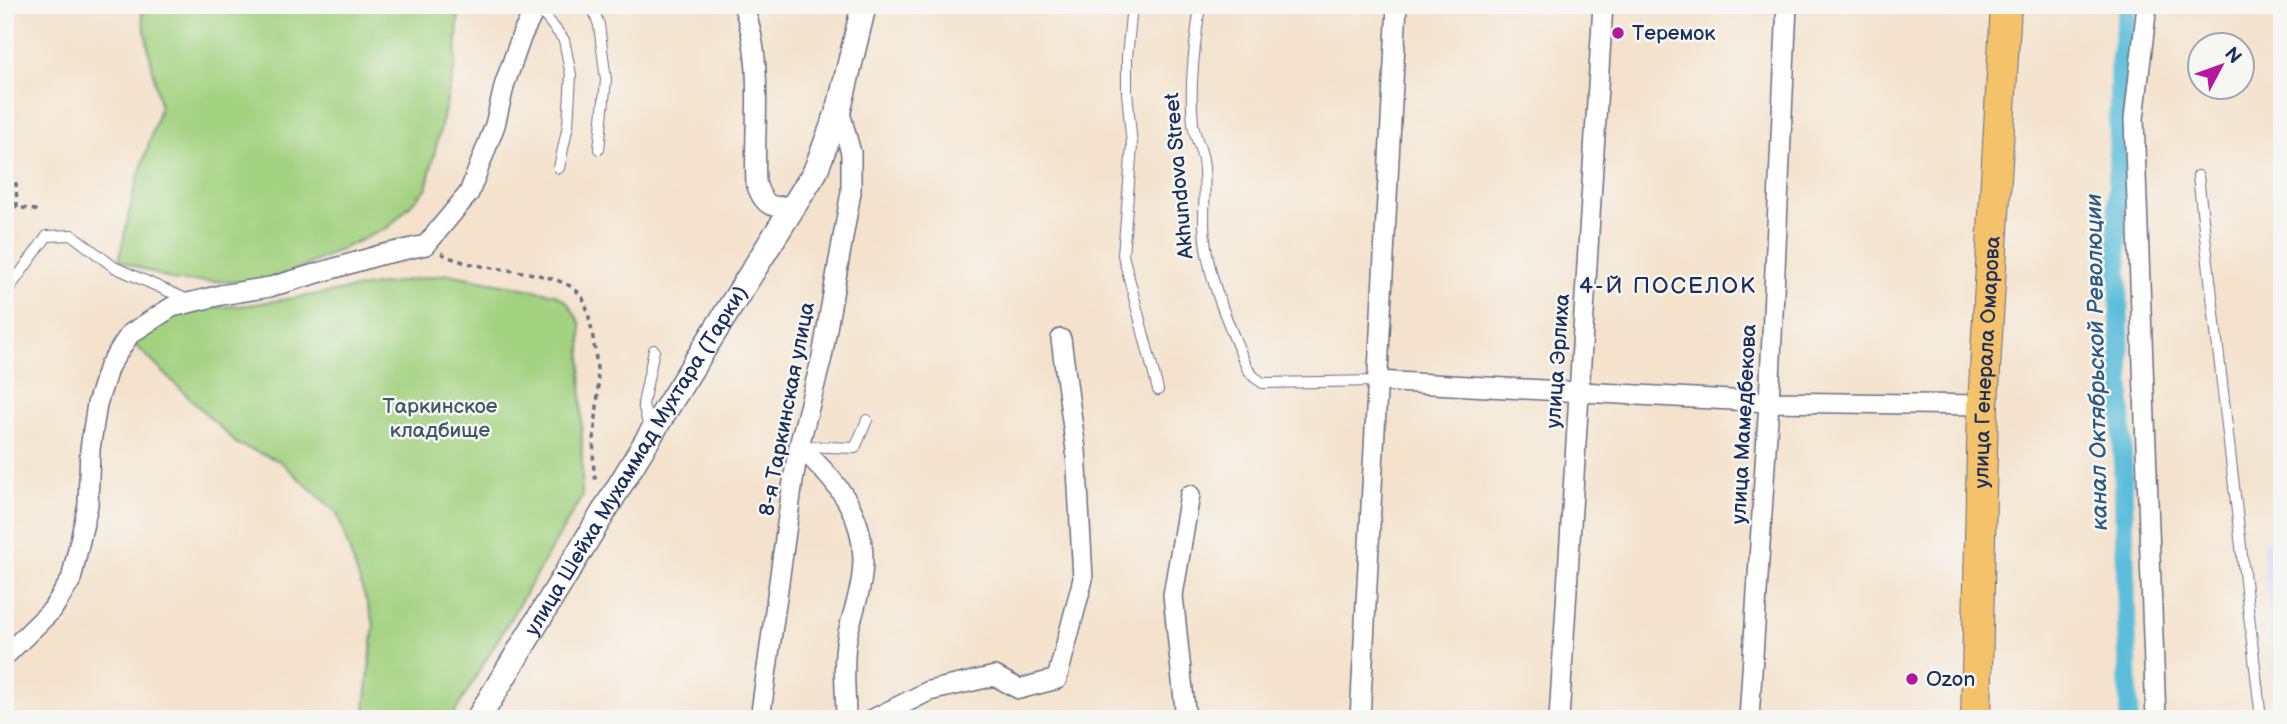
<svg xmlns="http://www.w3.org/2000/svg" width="2287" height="724" font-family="'Balsamiq Sans',sans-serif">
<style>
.built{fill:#d3d8f9}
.green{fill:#a3d280;stroke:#5f806f;stroke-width:2}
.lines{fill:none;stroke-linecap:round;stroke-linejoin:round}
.canal{stroke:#5cbdda;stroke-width:19}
.service-casing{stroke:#676e84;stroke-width:12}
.minor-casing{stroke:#676e84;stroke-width:22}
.tertiary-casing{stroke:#676e84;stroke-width:27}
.primary-casing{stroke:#676e84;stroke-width:32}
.path{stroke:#676e84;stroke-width:3.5;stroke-dasharray:5 5;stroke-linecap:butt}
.service{stroke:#fff;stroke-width:10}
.minor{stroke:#fff;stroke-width:19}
.tertiary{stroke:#fff;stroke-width:24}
.primary{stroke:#f4c26a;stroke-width:30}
.poi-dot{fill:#b5179e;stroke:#f6f6f2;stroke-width:2.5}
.labels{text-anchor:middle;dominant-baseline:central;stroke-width:5;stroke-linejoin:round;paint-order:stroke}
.poi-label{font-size:21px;fill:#1b2f5e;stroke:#f6f6f2;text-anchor:start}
.street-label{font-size:21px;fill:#1b2f5e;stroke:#f6f6f2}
.park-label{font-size:21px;fill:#3d5866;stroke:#f6f6f2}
.neighbourhood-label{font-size:23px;letter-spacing:2px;fill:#1b2f5e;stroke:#f6f6f2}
.water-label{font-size:23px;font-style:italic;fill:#2e5a83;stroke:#f6f6f2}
</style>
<rect width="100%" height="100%" fill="#f6f6f2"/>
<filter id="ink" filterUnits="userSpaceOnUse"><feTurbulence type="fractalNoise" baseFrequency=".0143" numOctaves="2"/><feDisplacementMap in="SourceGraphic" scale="14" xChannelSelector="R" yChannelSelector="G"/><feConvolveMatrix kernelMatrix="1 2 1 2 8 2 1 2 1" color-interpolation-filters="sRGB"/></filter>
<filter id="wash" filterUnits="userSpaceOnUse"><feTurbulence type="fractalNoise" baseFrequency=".00686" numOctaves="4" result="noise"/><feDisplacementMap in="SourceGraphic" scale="28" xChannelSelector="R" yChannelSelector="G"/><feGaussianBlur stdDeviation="1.57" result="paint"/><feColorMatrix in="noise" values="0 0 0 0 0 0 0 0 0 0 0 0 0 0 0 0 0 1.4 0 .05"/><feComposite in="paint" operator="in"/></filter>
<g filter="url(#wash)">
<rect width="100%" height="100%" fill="#f4e2cc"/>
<path class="built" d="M 2282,540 L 2282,719 L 2278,719 L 2262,542 Z"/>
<path class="green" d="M 140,5 L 463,5 L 459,8 L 455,67 L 426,189 L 389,227 L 290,273 L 256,282 L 176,281 L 119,260 L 133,195 L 160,107 Z
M 448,274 L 555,294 L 567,302 L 581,324 L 582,497 L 451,719 L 364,719 L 374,624 L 337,513 L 280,461 L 237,444 L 130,340 L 175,310 L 249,305 Z"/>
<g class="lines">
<path class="canal" d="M 2128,5 L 2119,67 L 2117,222 L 2129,719"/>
</g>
</g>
<g filter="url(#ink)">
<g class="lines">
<defs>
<path id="service" d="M 592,5 L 599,25 L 606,80 L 599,149
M 1132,5 L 1127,57 L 1127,92 L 1132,146 L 1123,255 L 1158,390
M 1200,5 C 1195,45 1189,83 1193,123 C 1194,136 1201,147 1203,160 C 1207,186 1202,214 1205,240 C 1210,285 1230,327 1247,368 L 1254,377 L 1263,383 L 1377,381
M 537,6 L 564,40 L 571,75 L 568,125 L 559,168
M 2198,176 L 2261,719
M 5,294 L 47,236 L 72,235 L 114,267 L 188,300
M 649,428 L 643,404 L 654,350
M 803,446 L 855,448 L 867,420"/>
<path id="minor" d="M 743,5 C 765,62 753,124 756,183 C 764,208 773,210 797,203
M 2147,5 L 2134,119 L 2156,719
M 1377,381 L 1769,402 L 1983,405
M 799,446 C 839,483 869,518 862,575 C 860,596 851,617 847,638 C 842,663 846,693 846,719
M 5,656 L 52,610 L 71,580 L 88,505 L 90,449 L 97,404 L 109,366 L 130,334 L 172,307 L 221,295 L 270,287 L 380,255 L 426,245 L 469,193 L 495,125 L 505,83 L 522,35 L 537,5
M 760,719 L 793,481 L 799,446 L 822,357 L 851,192 L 851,153 L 839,109
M 873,719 L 929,691 L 995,676 L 1019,689 L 1057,679 L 1083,579 L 1076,450 L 1061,339
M 1186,719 L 1173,595 L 1190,495
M 1360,719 L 1397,5
M 1559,719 L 1603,5
M 1749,719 L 1769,402 L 1787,5"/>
<g id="tertiary">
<path id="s1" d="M 478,719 L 671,401 L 815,172 L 839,109 L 864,5"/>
</g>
<g id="primary">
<path id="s2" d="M 1976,719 L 1983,405 L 2006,5"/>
</g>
</defs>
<use href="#service" class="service-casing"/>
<use href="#minor" class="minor-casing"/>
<use href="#tertiary" class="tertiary-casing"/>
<use href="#primary" class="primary-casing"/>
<path class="path" d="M 5,165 L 16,184 L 17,207 L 40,211
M 441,253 C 479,274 530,265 570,286 C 573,288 580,293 582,297 C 591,311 598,368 598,386 C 598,418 589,451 596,483"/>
<use href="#service" class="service"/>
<use href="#minor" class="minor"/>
<use href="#tertiary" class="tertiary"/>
<use href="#primary" class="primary"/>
</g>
</g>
<g class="poi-dot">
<circle cx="1618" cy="33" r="7"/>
<circle cx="1912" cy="679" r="7"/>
</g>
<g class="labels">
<g class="poi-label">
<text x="1632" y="33">Теремок</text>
<text x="1926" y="679">Ozon</text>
</g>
<g class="street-label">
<text transform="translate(1179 176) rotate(-95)">Akhundova Street</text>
<text transform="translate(1558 361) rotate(-86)">улица Эрлиха</text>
<text stroke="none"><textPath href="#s2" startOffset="357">улица Генерала Омарова</textPath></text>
<text transform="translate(787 409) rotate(-79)">8-я Таркинская улица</text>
<text transform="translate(1744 424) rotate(-87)">улица Мамедбекова</text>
<text stroke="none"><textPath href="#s1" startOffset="303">улица Шейха Мухаммад Мухтара (Тарки)</textPath></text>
</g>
<g class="park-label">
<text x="440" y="406">Таркинское<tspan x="440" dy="24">кладбище</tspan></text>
</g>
<g class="neighbourhood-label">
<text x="1668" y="286">4-Й ПОСЕЛОК</text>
</g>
<g class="water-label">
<text transform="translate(2097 362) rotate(-91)">канал Октябрьской Революции</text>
</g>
</g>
<rect width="2287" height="724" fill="none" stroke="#f6f6f2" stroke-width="28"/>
<g transform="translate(2221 66) rotate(49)"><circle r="33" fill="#f6f6f2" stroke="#9ea6b7" stroke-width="2"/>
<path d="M0-5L12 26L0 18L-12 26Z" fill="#b5179e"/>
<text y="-10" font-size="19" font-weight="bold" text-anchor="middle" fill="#1b2f5e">N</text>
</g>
</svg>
